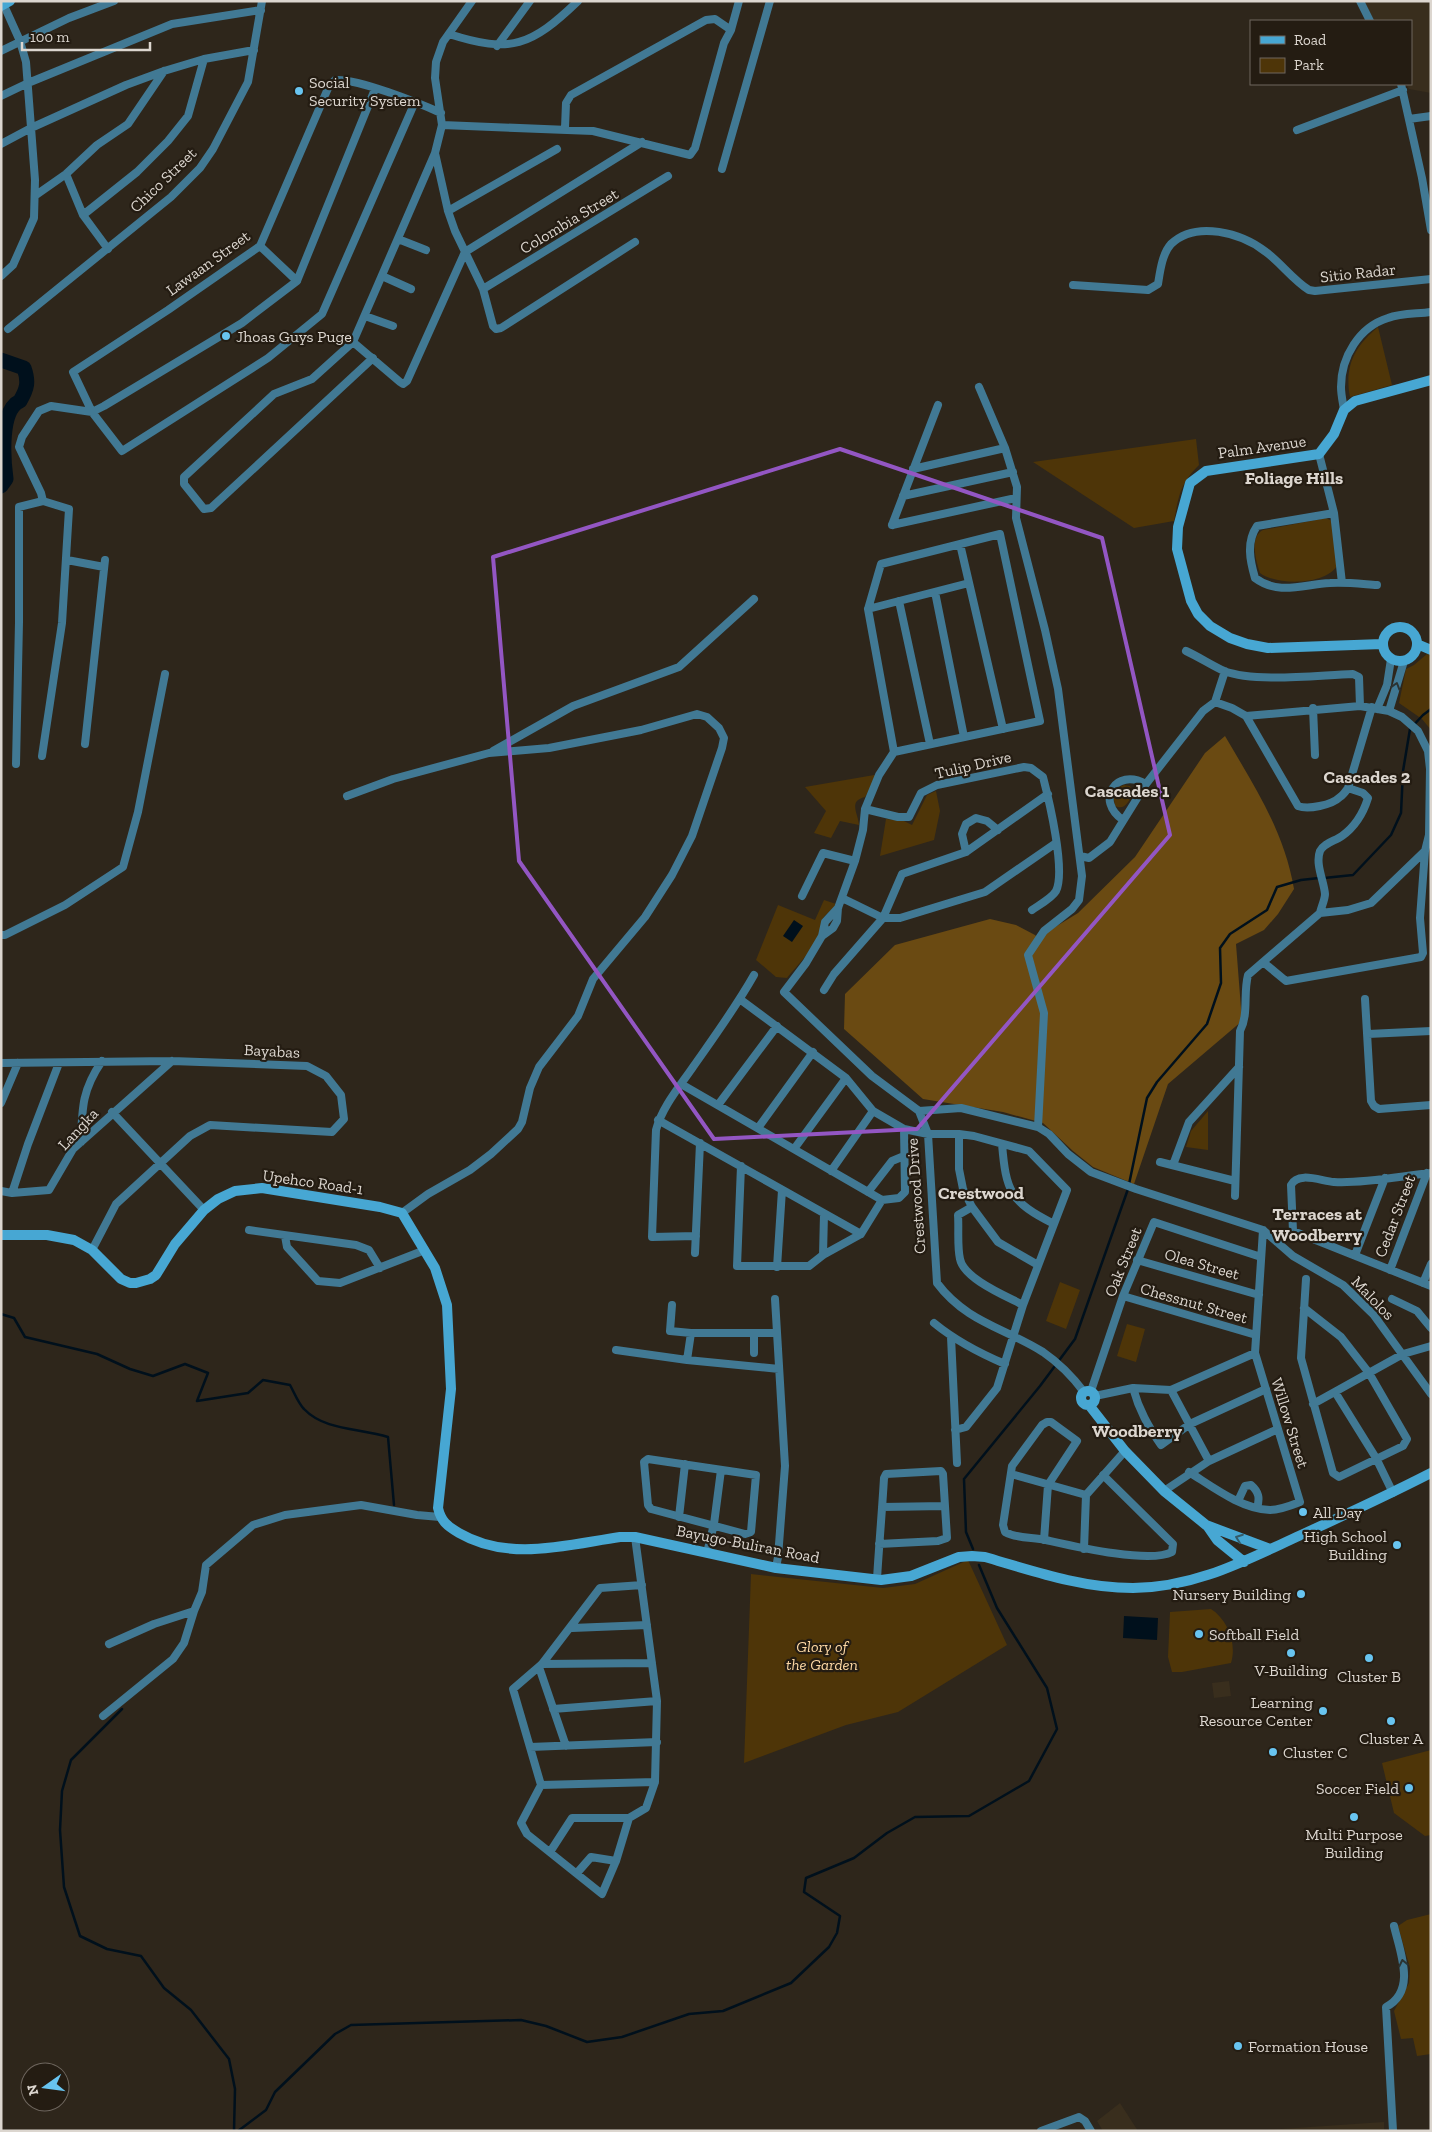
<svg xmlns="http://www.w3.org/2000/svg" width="1432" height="2132" font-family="'Zilla Slab',serif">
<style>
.built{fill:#392e1d}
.green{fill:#4e3508}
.forest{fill:#6a4a12}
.water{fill:#00101c}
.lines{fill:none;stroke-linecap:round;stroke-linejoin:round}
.stream{stroke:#00101c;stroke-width:2.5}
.river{stroke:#00101c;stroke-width:15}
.street{stroke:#417994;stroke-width:8}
.secondary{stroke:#47a7d3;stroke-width:10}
.oneway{stroke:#2b3332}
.oneway2{stroke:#345b69}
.marked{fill:none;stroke:#9356c3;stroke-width:4;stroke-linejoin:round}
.poi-dot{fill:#68c4f0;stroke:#241c12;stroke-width:2}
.labels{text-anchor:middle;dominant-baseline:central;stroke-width:4.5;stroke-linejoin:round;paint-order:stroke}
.poi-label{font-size:16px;fill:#dcd6cf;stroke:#241c12;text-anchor:start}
.street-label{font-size:16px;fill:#dcd6cf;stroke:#241c12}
.park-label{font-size:16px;font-style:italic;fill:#fed9a5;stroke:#241c12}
.neighbourhood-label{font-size:18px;font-weight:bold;fill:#dcd6cf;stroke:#241c12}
</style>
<rect width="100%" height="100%" fill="#2e261b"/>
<path class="built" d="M 1364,1 L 1431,1 L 1431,93 L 1409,89 L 1406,84 L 1411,84 L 1411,21 L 1374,21 Z
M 1229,1681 L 1231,1696 L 1214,1698 L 1212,1683 Z
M 1120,2103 L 1138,2131 L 1103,2131 L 1097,2121 Z
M 1384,2122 L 1384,2131 L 1261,2131 L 1265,2130 Z"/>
<path class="green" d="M 1378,327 L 1392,385 L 1350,397 C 1344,366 1355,346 1378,327 Z
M 1196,439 L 1199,465 C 1180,484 1179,495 1174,521 L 1134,528 L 1033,462 Z
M 1326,518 L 1332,521 L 1339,562 C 1330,586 1277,586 1260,573 C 1256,561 1249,537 1263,530 Z
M 1427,654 L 1431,655 L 1431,730 L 1422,719 L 1399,703 L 1406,669 L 1414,665 Z
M 880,774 L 865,797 C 848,801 858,813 859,825 L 840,821 L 831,838 L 814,833 L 826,811 L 805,787 Z
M 1124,785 L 1130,786 L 1133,793 C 1129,801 1125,811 1115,806 L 1113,794 L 1117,788 Z
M 936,791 L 940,811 L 934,840 L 880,856 L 886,819 L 904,821 L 912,825 L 927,795 Z
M 824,900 L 836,904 C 832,911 824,914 821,922 C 820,927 822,925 822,930 C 819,943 796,967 787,978 L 776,977 L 756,960 L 778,905 L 815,920 Z
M 1208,1111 L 1208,1150 L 1186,1147 L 1191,1131 Z
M 1060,1282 L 1080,1290 L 1066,1329 L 1046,1321 Z
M 1127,1324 L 1145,1329 L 1136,1362 L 1117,1356 Z
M 968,1560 L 1007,1645 L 898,1712 L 846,1725 L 744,1763 L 751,1574 L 883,1588 L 915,1584 Z
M 1211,1609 C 1228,1620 1237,1644 1231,1663 L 1182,1672 L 1172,1672 L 1168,1657 L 1170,1612 Z
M 1431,1750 L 1431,1835 L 1425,1836 L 1394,1813 L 1382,1763 Z
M 1431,1914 L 1431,2054 L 1417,2056 L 1413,2038 L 1401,2039 L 1394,2011 L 1409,1983 L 1410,1968 L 1398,1926 L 1407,1920 Z"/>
<path class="forest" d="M 1225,736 C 1254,786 1284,830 1294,889 L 1278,914 L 1264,930 L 1236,944 L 1242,1021 L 1168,1084 L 1134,1184 L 1093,1167 L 1073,1151 L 1043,1123 L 1003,1112 L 923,1099 L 844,1029 L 845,994 L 895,945 L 990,919 L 1016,925 L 1035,935 L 1041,941 L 1047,932 L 1078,913 L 1135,857 L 1205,753 Z"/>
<path class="water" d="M 794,920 L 803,926 L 792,942 L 783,936 Z
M 1124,1616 L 1158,1618 L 1157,1640 L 1123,1638 Z"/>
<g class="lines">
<path class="stream" d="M 1324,878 L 1353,875 L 1391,835 L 1401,813 L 1403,771 L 1410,729 L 1423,715 L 1431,709
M 1,1314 L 14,1318 L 25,1337 L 97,1354 L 130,1369 L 153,1376 L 185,1364 L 208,1373 L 197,1401 L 248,1393 L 263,1380 L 290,1385 C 294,1392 298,1403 304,1409 C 325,1431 360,1428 388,1437 L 394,1505
M 973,1549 L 966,1532 L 964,1479 L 1040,1386 L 1075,1339 L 1128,1189 L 1147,1098 L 1157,1082 L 1207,1024 L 1221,983 L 1220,948 L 1230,934 L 1267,910 L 1277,887 L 1301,880 L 1319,878
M 122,1709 L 71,1760 L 62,1791 L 60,1830 L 64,1887 L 80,1936 L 107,1949 L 141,1956 L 164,1988 L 191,2010 L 229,2059 L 235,2089 L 234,2131
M 238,2131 L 266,2110 L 275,2092 L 335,2034 L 351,2025 L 521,2020 L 546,2026 L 587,2042 L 622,2037 L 689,2014 L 723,2011 L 791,1983 L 829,1947 L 837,1933 L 840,1916 L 804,1892 L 806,1878 L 854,1858 L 887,1833 L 915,1817 L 969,1816 L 1029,1781 L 1057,1729 L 1047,1688 L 997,1608 L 979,1565"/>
<path class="river" d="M 1,360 L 24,368 C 29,382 27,389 20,401 C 0,410 3,457 6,479 L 1,486"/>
<path class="street" d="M 472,1 L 443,42 L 436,62 L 435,78 L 442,125 L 435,153 L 448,211 L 455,231 L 483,289 L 493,326 L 496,329 L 501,328 L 635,242
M 1360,1 L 1370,21
M 449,34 C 511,54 531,46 578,1
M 497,46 L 530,1
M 1,51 L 69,18 L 114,1
M 1401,84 L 1422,178 L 1431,230
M 1,96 L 28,83 L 172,24 L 261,10
M 415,102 L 322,314 L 268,358 L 122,451 L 92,412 L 73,372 L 168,310 L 260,246 L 329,86 L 335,80 C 357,78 419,103 441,113
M 1409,119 L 1431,116
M 442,125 L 593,131 L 690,155 L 695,148 L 724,43 L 731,30 L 739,1
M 565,128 L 566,103 L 571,95 L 706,20 L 715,19 L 731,30
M 1297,130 L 1403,90
M 1,144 L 31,128 L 126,85 L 164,71 L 204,59 L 254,50
M 722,169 L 770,1
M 66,174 L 83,215 L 108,249
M 36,195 L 66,174 L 97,145 L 128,124 L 164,71
M 448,211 L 557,149
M 83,215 L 137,172 L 168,141 L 188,116 L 204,59
M 398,239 L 426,250
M 260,246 L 297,281
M 1,276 L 13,265 L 34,218 L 35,180 L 26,62 L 20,41 L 2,1
M 382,276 L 411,289
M 1073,285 L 1148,290 L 1158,284 C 1160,272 1162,254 1171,244 C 1196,220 1242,233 1266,252 C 1281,263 1293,280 1309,290 L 1315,291 L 1431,279
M 483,289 L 668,176
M 365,316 L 393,326
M 8,329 L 171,197 L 200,168 L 213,149 L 248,82 L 262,1
M 353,342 L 400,382 L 403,384 L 407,381 L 465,252 L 642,142
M 373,358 L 211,508 L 204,509 L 184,484 L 184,477 L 274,394 L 312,379 L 353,342 L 435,153
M 979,387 L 1005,448 L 1017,487 L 1016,518 L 1045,630 L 1058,689 L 1082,876 L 1079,900 L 1072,909 L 1044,931 L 1028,955 L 1044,1013 L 1038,1127
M 1344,410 C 1343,403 1341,395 1341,387 C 1341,357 1359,327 1388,318 C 1401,313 1417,314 1431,312
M 1319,454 L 1334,513 L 1342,583
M 913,469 L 1005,448
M 903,496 L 1013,472
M 43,501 L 41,493 L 19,447 L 22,437 L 39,411 L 51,406 L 92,412 L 104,406 L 242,323 L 297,281 L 375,89
M 1334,513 L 1257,526 C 1246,542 1250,561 1255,578 C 1279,596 1304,584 1330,583 C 1346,582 1362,584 1377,585
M 892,525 L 938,405
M 892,525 L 1016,498
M 1000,534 L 1040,721 L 894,752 L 868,609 L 881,564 Z
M 960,544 L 1003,729
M 67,560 L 104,567
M 935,592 L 964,737
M 899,601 L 930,744
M 868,609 L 969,583
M 1186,651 C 1199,657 1211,665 1224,671 C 1256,683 1318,675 1353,674 L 1359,677 L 1360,706
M 1215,702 L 1232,708 L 1246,716 L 1360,706 L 1389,711 L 1402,717 L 1418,731 L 1428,751 L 1430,769 L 1429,835 L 1425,851 L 1371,903 L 1348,910 L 1320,913 L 1248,975 C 1243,994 1249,1014 1240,1031 L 1235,1196
M 1313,708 L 1315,755
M 1377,709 L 1387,685 L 1391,659
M 1389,711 L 1404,661
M 1246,716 L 1298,806 C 1308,810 1332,805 1340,797 C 1343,795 1346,791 1348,788 L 1372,707
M 85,744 L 105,560
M 493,751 L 573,706 L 679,667 L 754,599
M 16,764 L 19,622 L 19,507 L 43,501 L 69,509 L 62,623 L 42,756
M 347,796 L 393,779 L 489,753 L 549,748 L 641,730 L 697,714 L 707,717 L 719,728 L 724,738 L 722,748 L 692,836 L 672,875 L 645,917 L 593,979 L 578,1016 L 539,1067 L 530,1088 L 522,1122 L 518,1129 L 491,1154 L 470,1170 L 428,1194 L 402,1213
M 865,809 L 898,817 L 909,817 L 921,793 L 937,785 L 1024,767 L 1031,768 L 1043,777 C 1049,800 1066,871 1056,891 C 1052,898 1039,905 1032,910
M 1123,820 C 1095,801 1115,767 1146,784
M 966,852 L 962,834 L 966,824 L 976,818 L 987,821 L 998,830
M 1080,856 L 1089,858 L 1110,842 L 1146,784 L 1203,711 L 1215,702 L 1225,671
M 802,896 L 823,853 L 855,861
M 842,898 L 883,918 L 900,918 L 985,892 L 1056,843
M 838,908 L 825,922 L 822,936 L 806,963 L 784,992 L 872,1076 L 919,1111 L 928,1134 L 937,1283 C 966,1322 1005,1328 1043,1352 C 1059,1363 1072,1376 1084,1392
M 1320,913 C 1321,907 1325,900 1325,894 C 1324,881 1315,864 1320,851 C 1324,843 1335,841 1342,836 C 1356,826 1363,814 1368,798 L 1363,793 L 1348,788
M 1,935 L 5,935 L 65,905 L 123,867 L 138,812 L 165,674
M 822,936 L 833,928 L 837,921 L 838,908 L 855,861 L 863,830 L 865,809 L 879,775 L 894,752
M 1263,962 L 1286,981 L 1421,957 L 1423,953 L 1420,918 L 1425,851
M 824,990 L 834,974 L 883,918 L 902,874 L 966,852 L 1048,794
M 1365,999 L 1371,1101 L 1374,1106 L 1379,1109 L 1431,1105
M 741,1000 L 846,1078 L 873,1111 L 904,1129 L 928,1134 L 959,1134 L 974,1136 L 1029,1151 L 1067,1190 L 1023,1305 L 997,1388 L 966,1427 L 955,1430
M 1368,1034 L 1431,1031
M 1,1063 L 172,1061 L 307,1066 L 326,1076 L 341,1095 L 344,1119 L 332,1132 L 210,1125 L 190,1136 L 116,1204 L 92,1250
M 681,1084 L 882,1200 L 899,1198 L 905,1192 L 904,1129
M 1,1103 L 18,1063
M 718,1105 L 777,1026
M 919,1111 L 961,1108 L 1038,1127 L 1049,1134 L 1068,1154 L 1091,1172 L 1136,1189 L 1263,1230 L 1293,1256 L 1343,1285 L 1373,1314 L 1431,1394
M 112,1112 L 204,1210
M 658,1120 L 861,1234
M 758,1128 L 813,1052
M 959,1134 L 959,1169 L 963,1189 L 972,1207 L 998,1242 L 1038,1265
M 81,1142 C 82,1108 82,1090 102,1061
M 1002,1144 C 1006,1191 1010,1202 1054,1224
M 794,1149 L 846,1078
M 1160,1162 L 1235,1181
M 1173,1165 L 1189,1122 L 1239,1067
M 741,1166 L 737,1266 L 809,1266 L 823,1255 L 861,1234 L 882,1200
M 831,1171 L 873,1111
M 1,1191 L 12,1193 L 49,1190 L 73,1149 L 172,1061
M 868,1192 L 892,1161 L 904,1156
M 12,1193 L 28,1144 L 59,1063
M 972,1207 L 958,1215 C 959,1229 957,1246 960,1259 C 964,1279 1006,1296 1023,1305
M 249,1230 L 356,1245 L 369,1250 L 380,1268
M 1293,1231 L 1431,1286
M 285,1236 L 287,1247 L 318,1281 L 340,1283 L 425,1250
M 696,1236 L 652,1237 L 656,1130 C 662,1107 680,1086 693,1067 C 714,1037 736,1007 754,975
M 1277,1242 L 1293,1231 L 1291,1185 C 1298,1171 1321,1181 1334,1182 C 1362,1184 1402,1176 1431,1173
M 695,1253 L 700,1143
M 823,1255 L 824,1214
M 1355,1255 L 1385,1178
M 1137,1260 L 1259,1295
M 777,1267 L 782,1190
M 1390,1270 L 1427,1173
M 1423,1283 L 1431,1264
M 1123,1296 L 1256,1335
M 775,1299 L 785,1466 L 778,1557 L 776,1568
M 1392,1299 L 1417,1311 L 1431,1328
M 672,1305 L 670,1331 L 691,1333 L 777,1333
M 1304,1308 L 1341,1337 L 1369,1373 L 1407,1439 L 1403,1446 L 1339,1477 L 1333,1473 L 1301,1358 L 1306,1279
M 934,1323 C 956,1341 979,1353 1005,1364
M 951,1337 L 957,1463
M 616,1350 L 687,1360 L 779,1369
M 754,1353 L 754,1333
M 687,1360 L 691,1333
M 1133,1388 C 1139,1410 1148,1426 1161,1445 L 1190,1424 L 1266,1389
M 1171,1390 L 1209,1461
M 1091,1391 L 1123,1296 L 1154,1222 L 1261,1257
M 1335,1392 L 1376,1458 L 1393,1493
M 1095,1396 L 1133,1388 L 1171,1390 L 1255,1353
M 1313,1404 L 1403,1354 L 1431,1346
M 648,1459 L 756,1475 L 751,1532 L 745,1534 L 651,1509 L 648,1505 L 644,1462 Z
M 1189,1472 C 1213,1487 1241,1509 1270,1510 C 1280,1510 1290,1506 1300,1502 L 1255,1353 L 1263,1230
M 1011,1474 L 1086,1495
M 1164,1491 L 1209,1461 L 1278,1429
M 1238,1501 L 1245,1486 L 1251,1485 C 1259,1492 1260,1498 1257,1508
M 882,1507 L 945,1506
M 679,1517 L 685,1464
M 635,1537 L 657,1701 L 655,1782 L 646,1808 L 629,1818 L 616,1861 L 602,1894 L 527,1834 L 521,1823 L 541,1785 L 513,1689 L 542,1664 L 600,1588 L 642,1585
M 1044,1540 L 1048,1485 L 1077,1441 L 1051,1422 L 1047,1422 L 1042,1425 L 1012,1466 L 1003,1525 L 1005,1532 C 1017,1539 1033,1537 1046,1540 C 1073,1546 1149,1564 1172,1552 L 1173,1544 L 1103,1475
M 1084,1549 L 1086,1495 L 1125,1451
M 707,1553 L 714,1524 L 721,1470
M 877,1579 C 879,1546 882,1512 884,1478 L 886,1474 L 941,1471 L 943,1474 L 947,1538 L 938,1541 L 879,1544
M 572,1628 L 647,1625
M 109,1644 L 154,1624 L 194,1611
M 542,1664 L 652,1663
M 539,1667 L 566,1746
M 553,1709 L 657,1701
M 103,1716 L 173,1659 L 184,1643 L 194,1611 L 202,1592 L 206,1565 L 253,1525 L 285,1515 L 361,1505 L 417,1515 L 440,1517
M 530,1747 L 657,1742
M 541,1785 L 655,1782
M 550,1852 L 572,1818 L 629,1818
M 577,1873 L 591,1857 L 616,1861
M 1041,2131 L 1079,2117 L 1085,2121 L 1091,2131
M 1393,2131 L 1386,2007 C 1417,1991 1400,1952 1394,1926"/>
<path class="secondary" d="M 1,6 L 10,1
M1383 644a17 17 0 1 1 34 0a17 17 0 1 1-34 0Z
M 1382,644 L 1268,648 L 1247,644 L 1230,638 L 1210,626 L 1198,614 L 1191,601 L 1177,549 L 1178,527 L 1190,483 L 1206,471 L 1319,454 L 1334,434 L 1344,410 L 1355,401 L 1431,380
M 1417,644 L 1431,650
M 1,1235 L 47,1235 L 74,1240 L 92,1250 L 121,1279 L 130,1283 L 136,1283 L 150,1279 L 156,1275 L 175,1244 L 204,1210 L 218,1199 L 235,1191 L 262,1188 L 380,1207 L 402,1213 L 435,1268 L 447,1305 L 451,1389 L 438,1508 C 441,1521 447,1526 459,1533 C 509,1562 566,1545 620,1537 L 635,1537 L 776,1568 L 881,1580 L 911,1576 L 959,1557 L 972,1556 L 985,1557 C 1033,1571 1082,1588 1133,1588 C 1195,1588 1246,1560 1301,1535 C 1345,1515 1388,1495 1431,1473
M1081 1398a7 7 0 1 1 14 0a7 7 0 1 1-14 0Z
M 1089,1405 L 1125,1451 L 1164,1491 L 1206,1525 L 1270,1549
M 1208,1527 L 1217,1540 L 1244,1562"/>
</g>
<defs><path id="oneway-chevron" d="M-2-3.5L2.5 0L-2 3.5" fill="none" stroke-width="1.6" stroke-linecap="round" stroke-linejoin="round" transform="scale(1.25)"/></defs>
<g class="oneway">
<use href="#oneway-chevron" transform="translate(1396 686) rotate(-73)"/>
<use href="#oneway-chevron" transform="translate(1403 1963) rotate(-102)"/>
</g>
<use class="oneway2" href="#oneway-chevron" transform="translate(1239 1538) rotate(-160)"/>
<path class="marked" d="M 840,449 L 1102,538 L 1170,835 L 917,1129 L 714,1139 L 519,861 L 493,557 Z"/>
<g class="poi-dot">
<circle cx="299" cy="91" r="5"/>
<circle cx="226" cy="336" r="5"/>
<circle cx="1303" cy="1512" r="5"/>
<circle cx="1397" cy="1545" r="5"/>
<circle cx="1301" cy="1594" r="5"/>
<circle cx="1199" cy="1634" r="5"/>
<circle cx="1291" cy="1653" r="5"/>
<circle cx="1369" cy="1658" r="5"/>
<circle cx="1323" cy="1711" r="5"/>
<circle cx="1391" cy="1721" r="5"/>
<circle cx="1273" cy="1752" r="5"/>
<circle cx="1409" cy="1788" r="5"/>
<circle cx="1354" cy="1817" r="5"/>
<circle cx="1238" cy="2046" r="5"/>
</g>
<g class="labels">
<g class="poi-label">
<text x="309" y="82">Social<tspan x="309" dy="18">Security System</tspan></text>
<text x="236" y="336">Jhoas Guys Puge</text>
<text x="1313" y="1512">All Day</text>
<text x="1387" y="1536" text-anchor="end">High School<tspan x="1387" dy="18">Building</tspan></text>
<text x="1291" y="1594" text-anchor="end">Nursery Building</text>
<text x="1209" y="1634">Softball Field</text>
<text x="1291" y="1670" text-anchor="middle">V-Building</text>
<text x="1369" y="1676" text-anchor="middle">Cluster B</text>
<text x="1313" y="1702" text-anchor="end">Learning<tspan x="1313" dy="18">Resource Center</tspan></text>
<text x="1391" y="1738" text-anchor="middle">Cluster A</text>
<text x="1283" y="1752">Cluster C</text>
<text x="1399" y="1788" text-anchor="end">Soccer Field</text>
<text x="1354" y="1834" text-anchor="middle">Multi Purpose<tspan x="1354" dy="18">Building</tspan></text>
<text x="1248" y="2046">Formation House</text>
</g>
<g class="street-label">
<text transform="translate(163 180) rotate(-44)">Chico Street</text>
<text transform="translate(569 221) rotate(-31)">Colombia Street</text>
<text transform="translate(208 263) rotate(-36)">Lawaan Street</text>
<text transform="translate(1358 273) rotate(-6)">Sitio Radar</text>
<text transform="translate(1262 447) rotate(-8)">Palm Avenue</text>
<text transform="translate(973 765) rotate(-13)">Tulip Drive</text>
<text transform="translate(272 1051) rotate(3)">Bayabas</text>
<text transform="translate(78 1129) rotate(-47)">Langka</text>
<text transform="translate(313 1182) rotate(8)">Upehco Road-1</text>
<text transform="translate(916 1196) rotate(-94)">Crestwood Drive</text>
<text transform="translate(1395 1216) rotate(-69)">Cedar Street</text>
<text transform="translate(1123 1262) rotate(-68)">Oak Street</text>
<text transform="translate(1202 1264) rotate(16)">Olea Street</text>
<text transform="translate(1373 1298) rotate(46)">Malolos</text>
<text transform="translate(1194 1303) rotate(16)">Chessnut Street</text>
<text transform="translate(1290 1423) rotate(73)">Willow Street</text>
<text transform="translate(748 1544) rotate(11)">Bayugo-Buliran Road</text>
</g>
<g class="park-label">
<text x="822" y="1646">Glory of<tspan x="822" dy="18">the Garden</tspan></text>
</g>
<g class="neighbourhood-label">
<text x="1294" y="478">Foliage Hills</text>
<text x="1367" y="777">Cascades 2</text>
<text x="1127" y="791">Cascades 1</text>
<text x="981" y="1193">Crestwood</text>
<text x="1317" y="1214">Terraces at<tspan x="1317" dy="21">Woodberry</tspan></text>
<text x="1137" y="1431">Woodberry</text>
</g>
</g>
<rect width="1432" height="2132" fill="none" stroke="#dcd6cf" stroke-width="5"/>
<rect x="1250" y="20" width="162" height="65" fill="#241c12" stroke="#6e665e"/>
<rect x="1260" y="36" width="25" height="8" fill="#47a7d3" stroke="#6e665e"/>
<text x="1294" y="45" font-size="15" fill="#dcd6cf">Road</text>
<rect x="1260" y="58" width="25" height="15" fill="#4e3508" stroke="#6e665e"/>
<text x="1294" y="70" font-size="15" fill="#dcd6cf">Park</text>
<g transform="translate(45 2087) rotate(256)"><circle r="24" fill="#241c12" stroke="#6e665e"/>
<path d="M0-4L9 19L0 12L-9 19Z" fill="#68c4f0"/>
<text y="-8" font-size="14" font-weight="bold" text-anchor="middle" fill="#dcd6cf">N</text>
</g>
<path d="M22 42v8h128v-8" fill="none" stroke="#dcd6cf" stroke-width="2.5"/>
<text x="30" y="42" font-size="15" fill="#dcd6cf" stroke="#241c12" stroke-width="4" paint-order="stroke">100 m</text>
</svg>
